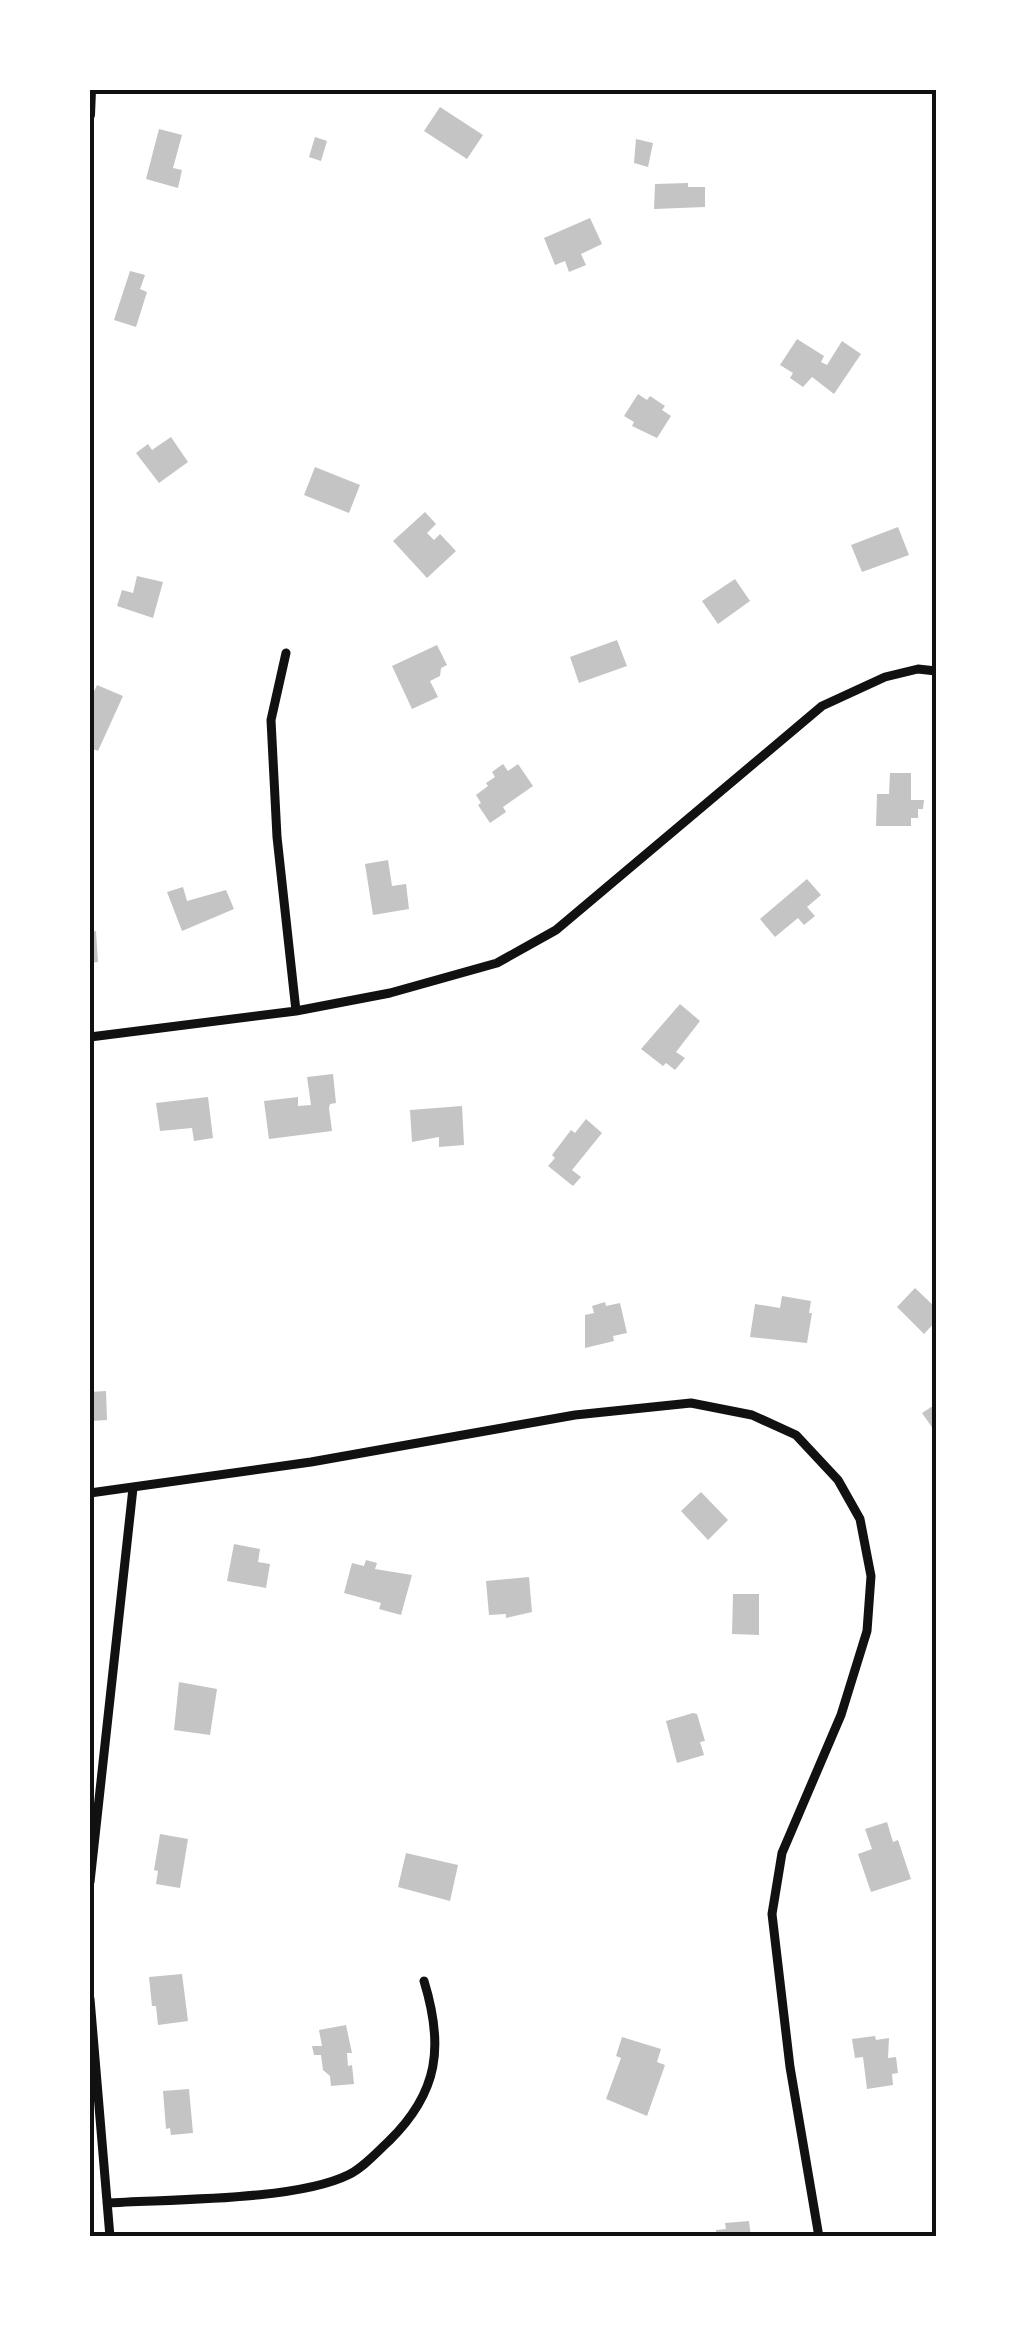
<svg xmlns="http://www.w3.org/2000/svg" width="1026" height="2327" font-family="'Noto Sans',sans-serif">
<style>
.building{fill:#c4c4c4}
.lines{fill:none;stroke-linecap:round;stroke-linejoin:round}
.minor{stroke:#111;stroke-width:9}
.tertiary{stroke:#111;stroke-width:10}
.neatline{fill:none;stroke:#111;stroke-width:4}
</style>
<rect width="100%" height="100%" fill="#fff"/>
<path class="building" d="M 440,107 L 483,135 L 467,159 L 424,131 Z
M 159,129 L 182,135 L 173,168 L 182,170 L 178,188 L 146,179 Z
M 315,137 L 327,141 L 321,161 L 309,157 Z
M 636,139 L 653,143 L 648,167 L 634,163 Z
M 688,183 L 688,187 L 705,187 L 705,207 L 654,209 L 655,184 Z
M 590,218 L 602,244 L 581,254 L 586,265 L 569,272 L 565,261 L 555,265 L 544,238 Z
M 130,271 L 145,275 L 140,289 L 147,292 L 136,327 L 114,320 Z
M 797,339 L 824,356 L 821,362 L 827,365 L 842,341 L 861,354 L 834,394 L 812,377 L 803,387 L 790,378 L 793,373 L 780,365 Z
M 638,394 L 647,400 L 650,396 L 665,406 L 662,410 L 671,416 L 657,438 L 632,426 L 634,422 L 624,416 Z
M 171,437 L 188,462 L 159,483 L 136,453 L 148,444 L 152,450 Z
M 315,467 L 360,485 L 349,513 L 304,495 Z
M 425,512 L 436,524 L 427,533 L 434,540 L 440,534 L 456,551 L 427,578 L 393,541 Z
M 898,527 L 909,555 L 862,572 L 851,545 Z
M 137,576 L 163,582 L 153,618 L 117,606 L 122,590 L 133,593 Z
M 735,579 L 750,601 L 718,624 L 702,601 Z
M 617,640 L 627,666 L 579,683 L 570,657 Z
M 437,645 L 447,665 L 441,668 L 440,676 L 430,681 L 438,697 L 412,709 L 392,666 Z
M 97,685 L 123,696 L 98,751 L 90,748 L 90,700 Z
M 503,764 L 508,771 L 518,764 L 533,786 L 503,807 L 506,812 L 490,823 L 478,805 L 481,803 L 476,795 L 488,786 L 486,783 L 495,777 L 492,772 Z
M 890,773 L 911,773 L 911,800 L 924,800 L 923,809 L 918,809 L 918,818 L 911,818 L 911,826 L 876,826 L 877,794 L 889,794 Z
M 388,860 L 392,886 L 406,884 L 409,909 L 373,915 L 365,864 Z
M 807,879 L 821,895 L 807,907 L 815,916 L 804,925 L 798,918 L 775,937 L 760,919 Z
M 183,887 L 187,901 L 226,890 L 234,909 L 182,931 L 167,892 Z
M 96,931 L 98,962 L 90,963 L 90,932 Z
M 680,1004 L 700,1021 L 676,1052 L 685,1058 L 675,1070 L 666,1063 L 663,1066 L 641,1049 Z
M 333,1074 L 336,1103 L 330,1104 L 329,1108 L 332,1131 L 269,1139 L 264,1101 L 298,1097 L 298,1106 L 311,1105 L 307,1077 Z
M 208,1097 L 213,1138 L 194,1141 L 192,1128 L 160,1131 L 156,1103 Z
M 462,1106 L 464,1145 L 439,1147 L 439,1137 L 412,1142 L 410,1110 Z
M 586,1119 L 602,1133 L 572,1170 L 581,1177 L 573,1186 L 548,1166 L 555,1158 L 552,1155 L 571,1130 L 575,1133 Z
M 915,1288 L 936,1308 L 936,1321 L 924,1334 L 897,1307 Z
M 782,1296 L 811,1301 L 809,1313 L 812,1313 L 807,1343 L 750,1337 L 755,1304 L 780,1308 Z
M 605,1302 L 606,1306 L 620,1303 L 627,1333 L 613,1336 L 614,1341 L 585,1348 L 585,1315 L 594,1313 L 592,1306 Z
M 106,1391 L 107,1420 L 90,1421 L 90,1392 Z
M 936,1404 L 936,1433 L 922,1413 Z
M 701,1492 L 728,1520 L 708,1540 L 681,1511 Z
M 234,1544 L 260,1549 L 258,1562 L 270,1564 L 266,1588 L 227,1581 Z
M 366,1560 L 377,1563 L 375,1569 L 412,1575 L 401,1615 L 379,1609 L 381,1603 L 344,1593 L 352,1563 L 364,1566 Z
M 529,1577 L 532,1612 L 506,1618 L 506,1614 L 489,1615 L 486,1581 Z
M 733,1594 L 759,1594 L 759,1635 L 732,1634 Z
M 179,1682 L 217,1689 L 210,1735 L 174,1730 Z
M 693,1713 L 697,1714 L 705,1741 L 700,1742 L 704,1755 L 677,1763 L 666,1721 Z
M 887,1822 L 893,1842 L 898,1840 L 911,1879 L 871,1892 L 858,1854 L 872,1849 L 865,1829 Z
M 160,1834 L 188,1839 L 180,1888 L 156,1884 L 158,1871 L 154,1870 Z
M 406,1853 L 458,1865 L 450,1901 L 398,1887 Z
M 182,1974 L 188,2021 L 158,2025 L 156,2006 L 152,2006 L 149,1977 Z
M 346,2025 L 352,2053 L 347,2053 L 348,2066 L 352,2065 L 354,2084 L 331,2086 L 330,2076 L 323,2070 L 321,2055 L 314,2055 L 312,2046 L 322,2046 L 319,2030 Z
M 875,2036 L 876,2040 L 889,2038 L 888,2058 L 896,2057 L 898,2073 L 892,2074 L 893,2085 L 867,2089 L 863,2057 L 855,2058 L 852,2039 Z
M 622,2037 L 661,2049 L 657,2062 L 665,2065 L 647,2116 L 606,2099 L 621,2058 L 616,2056 Z
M 189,2089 L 193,2133 L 171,2135 L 170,2128 L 166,2129 L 163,2091 Z
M 749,2221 L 751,2237 L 716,2237 L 716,2230 L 726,2229 L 725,2223 Z"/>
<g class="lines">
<path class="minor" d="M 286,653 L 271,720 L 277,837 L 296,1011
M 90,1037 L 296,1011 L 390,993 L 497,963 L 556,930 L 822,706 L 885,677 L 918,669 L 936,671
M 90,1493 L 311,1462 L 575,1415 L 691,1403 L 752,1415 L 796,1435 L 838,1480 L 860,1519 L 871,1576 L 867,1631 L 841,1715 L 782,1853 L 772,1914 L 790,2067 L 819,2237
M 90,1882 L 133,1488
M 90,1999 L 110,2237
M 107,2203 C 169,2199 295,2201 348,2175 C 363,2168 377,2152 389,2141 C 439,2092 444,2046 424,1981"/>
<path class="tertiary" d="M 90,115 L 91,90"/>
</g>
<rect width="1026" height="2327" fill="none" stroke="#ffffff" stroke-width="185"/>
<rect x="92" y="92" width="842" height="2142" class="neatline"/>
</svg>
